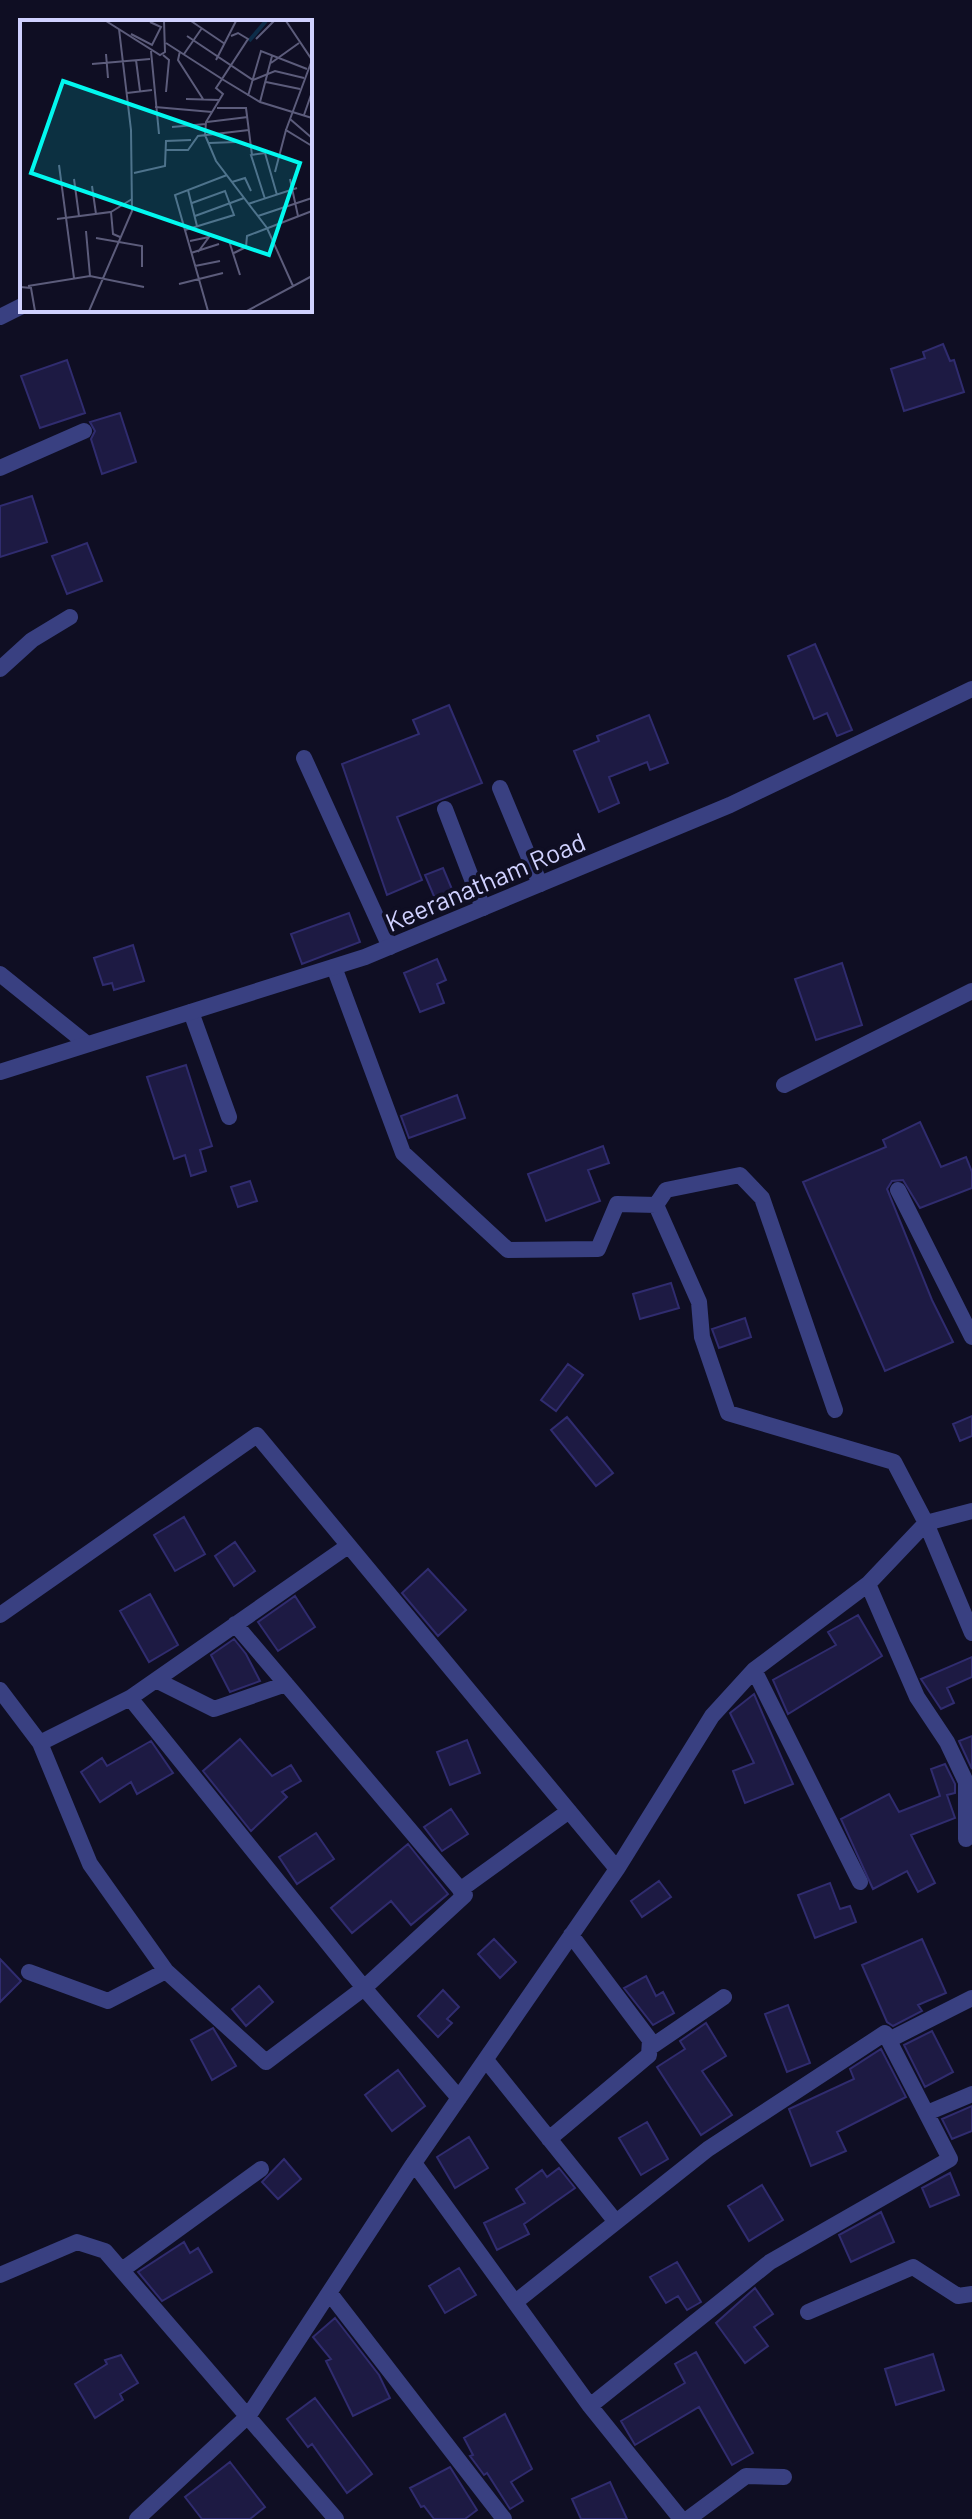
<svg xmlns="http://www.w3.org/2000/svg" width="972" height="2519" font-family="Barlow,sans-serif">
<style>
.building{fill:#1d1a43;stroke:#302c6f;stroke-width:2}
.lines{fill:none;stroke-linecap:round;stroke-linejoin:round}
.minor{stroke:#394081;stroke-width:16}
.tertiary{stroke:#394081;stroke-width:16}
.labels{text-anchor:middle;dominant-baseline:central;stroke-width:8;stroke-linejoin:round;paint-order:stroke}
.street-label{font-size:26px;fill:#d0d1ff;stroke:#0f0e23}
.inset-river{fill:none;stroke:#0d2c48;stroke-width:4}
.inset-road{fill:none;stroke:#5c5c7b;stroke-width:2}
.view{fill:#02f8ef;fill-opacity:0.15;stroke:#02f8ef;stroke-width:4}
.inset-edge{fill:none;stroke:#d0d1ff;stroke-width:4}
</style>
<rect width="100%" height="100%" fill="#0f0e23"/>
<path class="building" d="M 943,344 L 950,361 L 954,360 L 964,392 L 904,411 L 891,369 L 925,358 L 923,352 Z
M 67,360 L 85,413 L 40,428 L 21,376 Z
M 120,413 L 136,462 L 102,474 L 91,439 L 95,431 L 90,422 Z
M 32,496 L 47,542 L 0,557 L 0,506 Z
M 87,543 L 102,581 L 67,594 L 52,556 Z
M 815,644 L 852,730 L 837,736 L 827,713 L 814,719 L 788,656 Z
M 449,705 L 482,783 L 397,817 L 422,880 L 387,895 L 342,764 L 419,734 L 413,720 Z
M 649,715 L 668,763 L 650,770 L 647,762 L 609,777 L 619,803 L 599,812 L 574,751 L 599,741 L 597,736 Z
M 443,868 L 454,894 L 436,901 L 425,875 Z
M 349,913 L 360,942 L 302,964 L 291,934 Z
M 133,945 L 144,981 L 114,990 L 112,983 L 103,985 L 94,958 Z
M 437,959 L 446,980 L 437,984 L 444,1003 L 420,1012 L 404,973 Z
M 842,963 L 862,1025 L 816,1040 L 795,979 Z
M 186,1065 L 212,1146 L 200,1150 L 206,1171 L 191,1176 L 185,1155 L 174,1159 L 147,1077 Z
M 457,1095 L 465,1118 L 409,1138 L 401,1116 Z
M 920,1122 L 941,1167 L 966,1157 L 972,1172 L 972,1188 L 920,1208 L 903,1180 L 892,1181 L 887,1189 L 932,1300 L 953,1342 L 885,1371 L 803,1182 L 886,1147 L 883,1140 Z
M 603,1146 L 609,1163 L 588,1170 L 600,1201 L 546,1221 L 528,1174 Z
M 250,1181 L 257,1201 L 238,1207 L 231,1187 Z
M 671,1283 L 679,1308 L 640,1319 L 633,1294 Z
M 745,1318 L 751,1337 L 719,1348 L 712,1329 Z
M 568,1364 L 583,1375 L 556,1411 L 541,1400 Z
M 972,1416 L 972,1436 L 960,1441 L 953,1424 Z
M 567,1417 L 613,1473 L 596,1486 L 551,1430 Z
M 184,1517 L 205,1554 L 175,1571 L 154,1535 Z
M 235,1542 L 255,1571 L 234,1586 L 215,1556 Z
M 428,1569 L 466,1610 L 438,1636 L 402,1593 Z
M 150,1594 L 178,1645 L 149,1662 L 120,1611 Z
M 295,1596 L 315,1627 L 278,1651 L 258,1622 Z
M 858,1615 L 882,1656 L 788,1714 L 773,1680 L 836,1645 L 828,1632 Z
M 234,1639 L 246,1654 L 260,1681 L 230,1692 L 211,1655 Z
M 972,1657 L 972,1677 L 947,1688 L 954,1703 L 941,1709 L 921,1679 Z
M 754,1694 L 793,1784 L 745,1803 L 733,1771 L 754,1763 L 730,1713 Z
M 972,1736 L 972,1769 L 959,1741 Z
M 240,1739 L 272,1776 L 291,1765 L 301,1781 L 282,1792 L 287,1797 L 251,1831 L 203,1771 Z
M 467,1740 L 480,1773 L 450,1785 L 437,1752 Z
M 151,1741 L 173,1773 L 137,1794 L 131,1782 L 100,1802 L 81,1772 L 102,1758 L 107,1766 Z
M 945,1764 L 955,1784 L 955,1793 L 947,1795 L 955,1818 L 911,1835 L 935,1883 L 918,1892 L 907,1871 L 873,1889 L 841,1819 L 889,1794 L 899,1812 L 940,1796 L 931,1769 Z
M 451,1809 L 468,1834 L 442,1851 L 424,1827 Z
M 316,1833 L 334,1859 L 297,1884 L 279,1857 Z
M 408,1844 L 448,1894 L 411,1925 L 391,1901 L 352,1933 L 331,1908 Z
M 659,1881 L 671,1897 L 642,1917 L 631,1901 Z
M 830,1883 L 840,1909 L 850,1906 L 856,1922 L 815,1938 L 798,1895 Z
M 494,1939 L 516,1962 L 500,1978 L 478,1954 Z
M 922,1939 L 946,1993 L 918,2005 L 922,2011 L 893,2026 L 887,2022 L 862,1965 Z
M 0,1959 L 21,1981 L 0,2002 Z
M 646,1976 L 656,1996 L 663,1992 L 674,2013 L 653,2025 L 624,1988 Z
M 259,1986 L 273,2002 L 246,2026 L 232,2009 Z
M 443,1990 L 459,2007 L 447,2019 L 452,2023 L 438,2037 L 418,2016 Z
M 788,2005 L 810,2063 L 787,2072 L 765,2014 Z
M 706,2023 L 726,2056 L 702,2071 L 732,2115 L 701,2135 L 657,2067 L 685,2049 L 680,2041 Z
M 213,2028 L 236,2066 L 212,2080 L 191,2040 Z
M 932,2031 L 953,2072 L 925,2087 L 904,2045 Z
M 881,2049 L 906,2097 L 837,2132 L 846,2151 L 811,2166 L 789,2109 L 854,2079 L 850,2069 Z
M 398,2070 L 425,2106 L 392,2131 L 365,2095 Z
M 972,2106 L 972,2131 L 952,2139 L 942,2119 Z
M 647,2122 L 668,2159 L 641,2175 L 619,2138 Z
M 469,2137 L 488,2168 L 455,2188 L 437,2157 Z
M 284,2159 L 301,2179 L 278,2199 L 262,2182 Z
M 559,2168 L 575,2188 L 524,2224 L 529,2234 L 497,2250 L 484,2223 L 525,2203 L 516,2189 L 542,2170 L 547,2177 Z
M 950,2173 L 959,2195 L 930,2207 L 922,2188 Z
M 762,2185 L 783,2220 L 749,2241 L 728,2206 Z
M 881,2212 L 894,2242 L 851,2262 L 839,2235 Z
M 184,2242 L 190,2253 L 198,2248 L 212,2272 L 162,2301 L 138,2272 Z
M 677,2262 L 701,2302 L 687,2310 L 678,2296 L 666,2303 L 650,2277 Z
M 459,2268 L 476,2295 L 445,2313 L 429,2286 Z
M 755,2288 L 773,2314 L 754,2327 L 768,2346 L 745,2363 L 716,2323 Z
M 335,2318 L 379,2375 L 390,2398 L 353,2416 L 326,2361 L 331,2359 L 313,2337 Z
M 696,2352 L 753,2453 L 732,2465 L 699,2407 L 635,2445 L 621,2421 L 685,2383 L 675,2364 Z
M 933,2354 L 944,2390 L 896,2405 L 885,2369 Z
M 121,2355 L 138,2383 L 120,2394 L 123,2400 L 95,2418 L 75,2384 L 107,2364 L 105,2360 Z
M 315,2398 L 372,2474 L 347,2493 L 312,2444 L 308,2447 L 287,2419 Z
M 505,2414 L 532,2469 L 511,2482 L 523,2501 L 510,2509 L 487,2473 L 484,2475 L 470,2456 L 473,2455 L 464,2438 Z
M 230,2462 L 265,2507 L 250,2519 L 202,2519 L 185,2497 Z
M 450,2467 L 477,2510 L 465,2519 L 434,2519 L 424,2506 L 421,2507 L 410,2488 Z
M 610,2482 L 627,2519 L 581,2519 L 572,2499 Z"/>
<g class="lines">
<path class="minor" d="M 0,317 L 22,306
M 0,468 L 84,431
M 0,669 L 32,640 L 70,617
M 304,758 L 390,947
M 500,788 L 540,884
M 445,809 L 483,908
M 334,967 L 403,1153 L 508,1250 L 598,1249 L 617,1204 L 656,1205 L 666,1190 L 740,1175 L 762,1198 L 835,1410
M 0,974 L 87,1044
M 191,1012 L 229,1117
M 784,1085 L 972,991
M 898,1190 L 972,1337
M 656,1205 L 699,1302 L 702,1337 L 728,1413 L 894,1462 L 926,1523 L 972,1633
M 868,1584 L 917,1697 L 947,1742 L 966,1782 L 966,1839
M 0,1615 L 257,1435 L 617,1869
M 754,1670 L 860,1882
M 156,1680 L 214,1709 L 286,1684
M 0,1690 L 40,1743 L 90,1864 L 166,1971 L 266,2062 L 364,1988 L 465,1895 L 235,1624
M 130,1698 L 364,1988 L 459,2098
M 40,1743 L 130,1698 L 348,1546
M 460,1890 L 569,1811
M 29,1972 L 108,2001 L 166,1971
M 889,2040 L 972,1998
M 651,2047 L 724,1997
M 486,2060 L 616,2222
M 927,2113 L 972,2094
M 549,2139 L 649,2055 L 650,2040 L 571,1935
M 414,2163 L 590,2406 L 681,2519
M 122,2270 L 261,2169
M 0,2275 L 77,2242 L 105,2251 L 336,2519
M 331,2295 L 504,2519
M 518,2300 L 708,2149 L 885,2033 L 950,2159 L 770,2262 L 590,2406
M 808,2312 L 913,2267 L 958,2296 L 972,2294
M 137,2519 L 249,2415 L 414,2163 L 617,1869 L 712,1716 L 754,1670 L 868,1584 L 926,1523 L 972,1511
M 688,2519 L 746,2476 L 784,2477"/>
<path class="tertiary" d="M 0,1072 L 365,957 L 730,805 L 972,689"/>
</g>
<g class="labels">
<g class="street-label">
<text transform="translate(485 881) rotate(-23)">Keeranatham Road</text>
</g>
</g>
<g transform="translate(20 20)">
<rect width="292" height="292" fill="#0f0e23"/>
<path class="inset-river" d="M 229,21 L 246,1"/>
<path class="inset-road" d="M 86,1 L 140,35 L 145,32 L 144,1M 171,1 L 205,24M 266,1 L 292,40 L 266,110 L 292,126M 111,14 L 132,25 L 141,7 L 130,2M 167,16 L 233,60 L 255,51 L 284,58M 211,16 L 218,13 L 228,19 L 202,59 L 240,82 L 292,98M 236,19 L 254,1M 146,23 L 202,59 L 196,68 L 203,74 L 186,102 L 185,115 L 196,141 L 247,208 L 273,266M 131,31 L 139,114M 160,31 L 158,40 L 183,79M 86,34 L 88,58M 164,34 L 182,8M 143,35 L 149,40 L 146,72M 116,40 L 120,71M 196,40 L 216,1M 251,43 L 279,23M 72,44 L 130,39M 246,62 L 280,69M 107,73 L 132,70M 228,76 L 241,31 L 287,49M 166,79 L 200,80M 240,82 L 252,36M 135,87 L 192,92M 197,88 L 226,88 L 232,135M 284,95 L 292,72M 270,99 L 292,118M 187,102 L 228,97M 152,107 L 186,104M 189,123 L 216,122M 146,130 L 168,130 L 178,116 L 229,110M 39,145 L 54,258M 255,152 L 266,110M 114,153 L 145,146 L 146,121 L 171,120M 54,159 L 59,196M 270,159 L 278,196M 212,162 L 225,158 L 231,171M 72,166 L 76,194M 168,170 L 177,206M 245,179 L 231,135 L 245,133 L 257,175M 228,184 L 277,168M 91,192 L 112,179M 175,196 L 224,178M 238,196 L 292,178M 37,199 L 91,192 L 93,214 L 100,217M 165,210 L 214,195 L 205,171 L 172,183M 66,211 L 70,256M 76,218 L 122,226 L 122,247M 170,221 L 189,217 L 178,232M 209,221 L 220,255M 171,233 L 199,224M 214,233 L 226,227 L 227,216 L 292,191M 175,246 L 200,241M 159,264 L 203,253M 8,266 L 70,256 L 124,267M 0,267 L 11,268 L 15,291M 69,291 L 112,191 L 111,110 L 99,9M 188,291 L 155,175 L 207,155M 227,291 L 292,256"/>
<path class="view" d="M 43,61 L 280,143 L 249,235 L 11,153 Z"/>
<rect width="292" height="292" class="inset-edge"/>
</g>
</svg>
